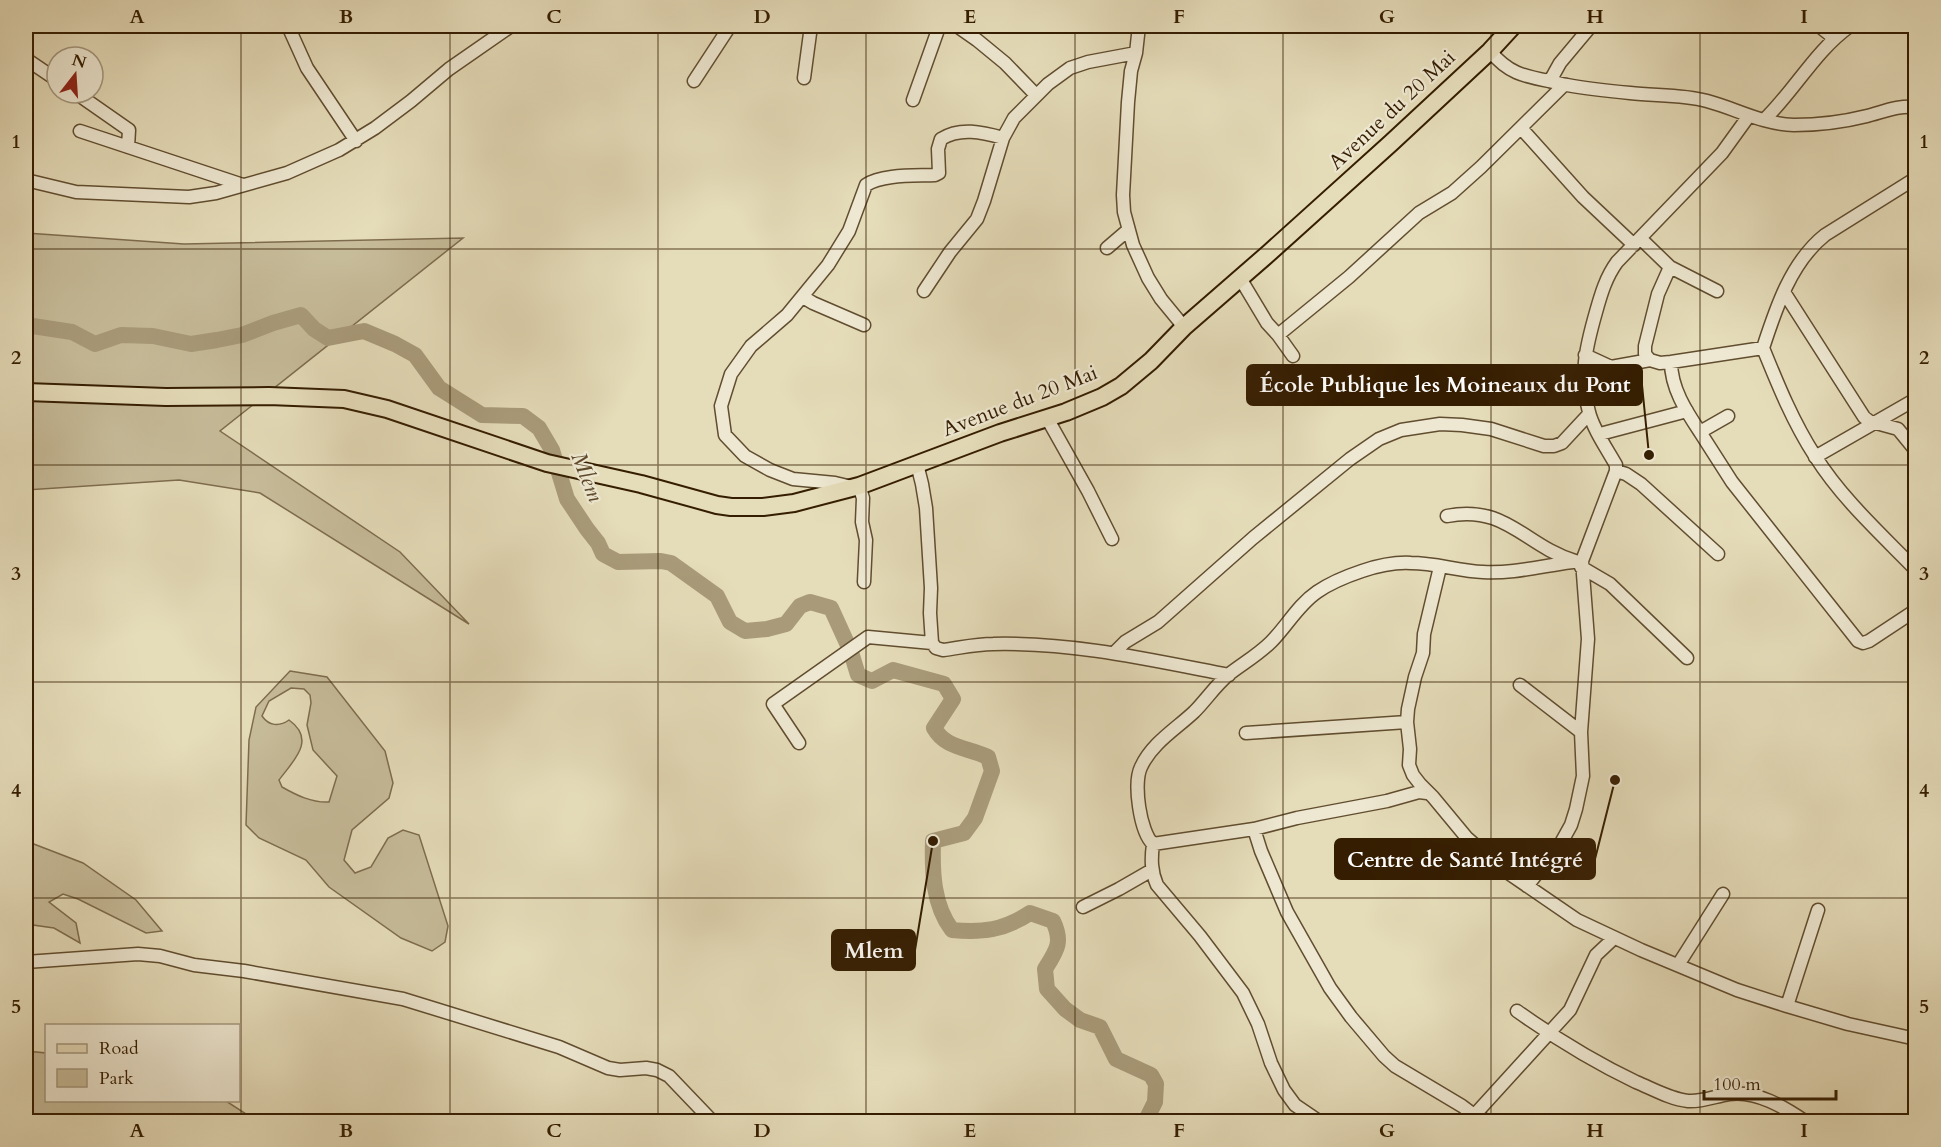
<svg xmlns="http://www.w3.org/2000/svg" width="1941" height="1147" font-family="Cardo,serif">
<style>
.green{fill:#c7bc9a;stroke:#7e6c4e;stroke-width:1.5;fill-rule:evenodd}
.lines{fill:none;stroke-linecap:round;stroke-linejoin:round}
.river{stroke:#a99b7a;stroke-width:16}
.minor-casing{stroke:#614d2f;stroke-width:15}
.major-casing{stroke:#351d01;stroke-width:20}
.minor{stroke:#eee8d2;stroke-width:12}
.major{stroke:#e5dcb9;stroke-width:16}
.grid{fill:none;stroke:#351d01;stroke-width:1.5;stroke-opacity:0.55}
.labels{text-anchor:middle;dominant-baseline:central;stroke-width:4.5;stroke-linejoin:round;paint-order:stroke}
.street-label{font-size:21px;fill:#351d01;stroke:#eee8d2}
.water-label{font-size:22px;font-style:italic;fill:#5e492b;stroke:#eee8d2}
.leader{fill:none;stroke:#351d01;stroke-width:2}
.callout-dot{fill:#351d01;stroke:#eee8d2;stroke-width:2}
.callout{fill:#351d01;stroke:#351d01;stroke-width:2}
.callout-label{font-size:22px;text-anchor:middle;font-weight:bold;fill:#fff}
.neatline{fill:none;stroke:#351d01;stroke-width:2}
.grid-label{font-size:20px;text-anchor:middle;font-weight:bold;fill:#351d01}
</style>
<rect width="100%" height="100%" fill="#e5dcb9"/>
<filter id="stains"><feTurbulence type="fractalNoise" baseFrequency=".00333" numOctaves="4"/><feColorMatrix values="0 0 0 0 .2 0 0 0 0 .09 0 0 0 0 .02 0 0 0 .5 -.17"/></filter>
<radialGradient id="worn" r=".72"><stop offset=".6" stop-color="#630" stop-opacity="0"/><stop offset="1" stop-color="#630" stop-opacity=".3"/></radialGradient>
<path class="green" d="M 26,233 L 184,244 L 463,238 L 220,431 L 400,552 L 469,624 L 260,493 L 179,480 L 26,490 Z
M 290,671 L 327,677 L 385,751 L 393,783 L 389,798 L 352,830 L 344,860 L 355,873 L 371,867 L 388,838 L 403,830 L 419,835 L 448,926 L 445,942 L 432,951 L 401,938 L 329,887 L 306,860 L 259,838 L 246,825 L 249,740 L 256,707 ZM 291,688 L 304,689 L 310,695 L 311,703 L 307,725 L 313,750 L 337,776 L 329,802 C 312,803 296,795 282,787 L 279,780 C 293,761 317,740 289,720 C 279,727 269,726 262,716 L 269,701 Z
M 26,841 L 83,863 L 136,900 L 162,931 L 146,933 L 78,899 L 63,894 L 49,902 L 76,923 L 80,943 L 54,928 L 26,924 Z
M 26,1051 L 46,1053 L 46,1100 L 226,1101 L 257,1121 L 26,1121 Z"/>
<g class="lines">
<path class="river" d="M 26,325 L 72,332 L 95,344 L 121,335 L 153,336 L 191,344 L 217,340 L 242,335 L 273,323 L 301,315 L 314,329 L 328,338 L 364,331 L 395,344 L 415,355 L 439,388 L 482,415 L 523,416 L 539,428 L 552,450 L 567,499 L 587,529 L 598,543 L 603,554 L 618,562 L 661,561 L 671,563 L 717,596 L 730,622 L 745,631 L 767,629 L 786,624 L 800,606 L 810,602 L 831,608 L 851,652 L 858,675 L 872,681 L 893,670 L 944,684 L 953,699 L 934,728 C 946,749 967,747 988,757 L 992,771 L 975,818 L 964,833 L 933,841 C 932,872 933,905 952,930 C 983,933 1004,930 1030,913 L 1053,921 C 1063,942 1057,950 1045,969 L 1047,989 L 1065,1009 L 1080,1020 L 1100,1027 L 1116,1059 L 1151,1075 L 1156,1084 L 1155,1102 L 1145,1122"/>
<defs>
<path id="minor" d="M 288,26 L 307,68 L 356,141
M 957,26 L 977,40 L 1005,63 L 1036,95
M 1139,26 L 1136,53 L 1131,71 L 1128,102 L 1123,195 L 1124,212 L 1133,245 L 1148,278 L 1161,299 L 1184,327
M 1819,26 L 1834,38
M 1490,51 C 1508,73 1523,76 1549,81 C 1555,82 1561,84 1567,85 C 1588,89 1609,91 1630,93 C 1655,96 1682,94 1707,101 C 1737,109 1762,124 1794,125 C 1818,125 1843,122 1867,116 C 1883,112 1898,105 1916,107
M 26,59 L 57,80
M 804,78 L 811,26
M 694,81 L 730,26
M 1550,81 L 1560,63 L 1591,26
M 76,93 L 129,130 L 128,147
M 913,100 L 939,27 L 941,26
M 1764,120 C 1795,90 1815,51 1850,26
M 1521,128 L 1583,197 L 1634,245
M 80,131 L 243,185
M 1916,178 L 1825,235 C 1791,262 1776,308 1763,348 C 1778,385 1793,422 1815,456 C 1842,499 1881,534 1916,570
M 26,180 L 76,192 L 189,197 L 216,193 L 287,173 L 339,150 L 375,128 L 411,101 L 449,69 L 511,26
M 1640,238 L 1670,267 L 1717,291
M 1107,248 L 1128,230
M 1240,278 L 1267,323 L 1278,335 L 1293,356
M 924,291 L 950,252 L 977,219 L 984,201 L 1003,138 L 1014,118 L 1048,84 L 1070,68 L 1088,62 L 1136,53
M 1784,292 L 1864,417 L 1869,421 L 1898,429 L 1916,451
M 803,297 L 813,303 L 864,325
M 1278,335 L 1349,277 L 1419,213 L 1452,193 L 1481,167 L 1564,85
M 1585,355 L 1611,367 L 1650,360 L 1660,363 L 1671,362 L 1763,348
M 1650,360 L 1645,354 L 1645,346 L 1658,294 L 1670,267
M 1671,362 C 1671,388 1686,411 1700,432 L 1728,416
M 1047,418 L 1088,491 L 1112,539
M 1700,432 L 1732,482 L 1858,641 L 1863,643 L 1869,641 L 1916,610
M 1600,434 L 1687,411
M 1815,457 L 1916,399
M 917,464 L 922,484 L 926,508 L 931,588 L 930,613 L 932,643 L 936,648 L 943,650 C 959,648 976,644 993,644 C 1073,642 1151,660 1229,675
M 1616,471 L 1626,474 L 1641,484 L 1718,554
M 859,486 L 863,498 L 862,522 L 866,540 L 864,582
M 852,487 L 835,483 L 793,479 L 770,470 L 745,456 L 725,435 L 721,406 L 731,374 L 751,346 L 787,315 L 828,265 L 849,231 L 866,185 C 882,174 916,176 935,175 L 939,173 L 938,149 L 941,139 C 960,127 982,132 1003,138
M 1447,516 C 1506,504 1525,546 1575,561
M 1440,567 L 1424,634 L 1423,653 L 1415,677 L 1408,709 L 1407,722 L 1410,749 L 1409,765 L 1413,775 L 1420,784 L 1433,797 L 1467,838 L 1504,870 L 1577,920 L 1641,950 L 1737,990 L 1787,1006 L 1848,1024 L 1916,1039
M 1581,567 L 1610,584 L 1687,658
M 1114,653 L 1125,642 L 1158,622 L 1253,538 L 1350,459 L 1379,439 L 1401,430 L 1440,424 L 1462,425 L 1491,429 L 1544,446 L 1554,446 L 1562,443 L 1589,414
M 1520,685 L 1581,732
M 1246,733 L 1407,722
M 799,743 L 773,704 L 868,637 L 932,643
M 1254,829 L 1261,851 L 1287,912 L 1330,988 L 1351,1017 L 1384,1056 L 1395,1066 L 1462,1106 L 1474,1115
M 1153,844 L 1254,829 L 1297,818 L 1387,801 L 1419,792 L 1427,793
M 1527,886 L 1561,843 L 1571,825 L 1576,809 L 1583,776 L 1581,732 L 1588,639 L 1582,561 L 1616,471 L 1616,465 C 1607,449 1593,429 1589,412 C 1579,376 1586,347 1596,312 C 1601,294 1606,277 1617,262 L 1722,153 L 1748,117
M 1083,907 L 1119,889 L 1152,870
M 26,962 L 138,954 L 160,956 L 194,965 L 244,971 L 403,999 L 559,1047 L 608,1068 L 620,1070 L 646,1068 L 657,1070 L 669,1076 L 713,1122
M 1678,965 L 1723,894
M 1787,1006 L 1818,910
M 1517,1011 C 1555,1038 1594,1062 1636,1082 C 1653,1089 1670,1099 1688,1101 C 1702,1102 1716,1096 1729,1094 C 1756,1090 1784,1107 1806,1122
M 1476,1113 L 1487,1122
M 1469,1121 L 1570,1010 L 1596,955 L 1614,938
M 1320,1122 L 1295,1105 L 1284,1090 L 1271,1063 L 1258,1024 L 1243,993 L 1200,936 L 1157,885 C 1151,871 1151,859 1153,844 C 1140,832 1133,783 1141,767 C 1152,743 1176,729 1194,712 C 1206,700 1215,686 1228,675 C 1242,664 1258,655 1271,642 C 1287,626 1298,605 1317,592 C 1330,583 1347,576 1362,571 C 1377,566 1395,562 1411,563 C 1435,563 1459,571 1483,572 C 1516,574 1548,564 1582,561"/>
<path id="major" d="M 26,392 L 166,397 L 269,396 L 344,399 L 387,409 L 547,463 L 641,484 L 717,505 L 731,507 L 763,507 L 794,503 L 859,486 L 1000,433 L 1066,412 L 1102,397 L 1121,386 L 1151,361 L 1184,327 L 1269,253 L 1391,143 L 1490,51 L 1513,26"/>
</defs>
<use href="#minor" class="minor-casing"/>
<use href="#major" class="major-casing"/>
<use href="#minor" class="minor"/>
<use href="#major" class="major"/>
</g>
<path class="grid" d="M 241,26 L 241,1122M 450,26 L 450,1122M 658,26 L 658,1122M 866,26 L 866,1122M 1075,26 L 1075,1122M 1283,26 L 1283,1122M 1491,26 L 1491,1122M 1700,26 L 1700,1122M 26,249 L 1916,249M 26,465 L 1916,465M 26,682 L 1916,682M 26,898 L 1916,898"/>
<g class="labels">
<g class="street-label">
<text transform="translate(1392 110) rotate(-43)">Avenue du 20 Mai</text>
<text transform="translate(1020 401) rotate(-21)">Avenue du 20 Mai</text>
</g>
<g class="water-label">
<text transform="translate(587 477) rotate(68)">Mlem</text>
</g>
</g>
<path class="leader" d="M1649 455L1642 385M1615 780L1595 859M933 841L915 950"/>
<g class="callout-dot">
<circle cx="1649" cy="455" r="6"/>
<circle cx="1615" cy="780" r="6"/>
<circle cx="933" cy="841" r="6"/>
</g>
<g class="callout">
<rect x="1247" y="365" width="395" height="40" rx="6"/>
<rect x="1335" y="839" width="260" height="40" rx="6"/>
<rect x="832" y="930" width="83" height="40" rx="6"/>
</g>
<g class="callout-label">
<text x="1445" y="392">École Publique les Moineaux du Pont</text>
<text x="1465" y="867">Centre de Santé Intégré</text>
<text x="874" y="958">Mlem</text>
</g>
<rect width="1941" height="1147" fill="none" stroke="#e5dcb9" stroke-width="66"/>
<rect x="45" y="1024" width="195" height="78" fill="#eee8d2" stroke="#a4977e" stroke-width="1.5"/>
<rect x="57" y="1044" width="30" height="9" fill="#e5dcb9" stroke="#a4977e" stroke-width="1.5"/>
<text x="99" y="1054" font-size="18" fill="#351d01">Road</text>
<rect x="57" y="1069" width="30" height="18" fill="#c7bc9a" stroke="#a4977e" stroke-width="1.5"/>
<text x="99" y="1084" font-size="18" fill="#351d01">Park</text>
<g transform="translate(75 75) rotate(17)"><circle r="28" fill="#eee8d2" stroke="#a4977e" stroke-width="1.5"/>
<path d="M0-4.5L10 22L0 15L-10 22Z" fill="#8f2418"/>
<text y="-9" font-size="16" font-weight="bold" text-anchor="middle" fill="#351d01">N</text>
</g>
<path d="M1704 1090v9h132v-9" fill="none" stroke="#351d01" stroke-width="3"/>
<text x="1713" y="1090" font-size="18" fill="#351d01" stroke="#eee8d2" stroke-width="4.5" paint-order="stroke">100 m</text>
<rect x="33" y="33" width="1875" height="1081" class="neatline"/>
<g class="grid-label">
<text x="137" y="23">A</text>
<text x="346" y="23">B</text>
<text x="554" y="23">C</text>
<text x="762" y="23">D</text>
<text x="970" y="23">E</text>
<text x="1179" y="23">F</text>
<text x="1387" y="23">G</text>
<text x="1595" y="23">H</text>
<text x="1804" y="23">I</text>
<text x="16" y="148">1</text>
<text x="1924" y="148">1</text>
<text x="16" y="364">2</text>
<text x="1924" y="364">2</text>
<text x="16" y="580">3</text>
<text x="1924" y="580">3</text>
<text x="16" y="797">4</text>
<text x="1924" y="797">4</text>
<text x="16" y="1013">5</text>
<text x="1924" y="1013">5</text>
<text x="137" y="1137">A</text>
<text x="346" y="1137">B</text>
<text x="554" y="1137">C</text>
<text x="762" y="1137">D</text>
<text x="970" y="1137">E</text>
<text x="1179" y="1137">F</text>
<text x="1387" y="1137">G</text>
<text x="1595" y="1137">H</text>
<text x="1804" y="1137">I</text>
</g>
<rect width="100%" height="100%" filter="url(#stains)"/>
<rect width="100%" height="100%" fill="url(#worn)"/>
</svg>
